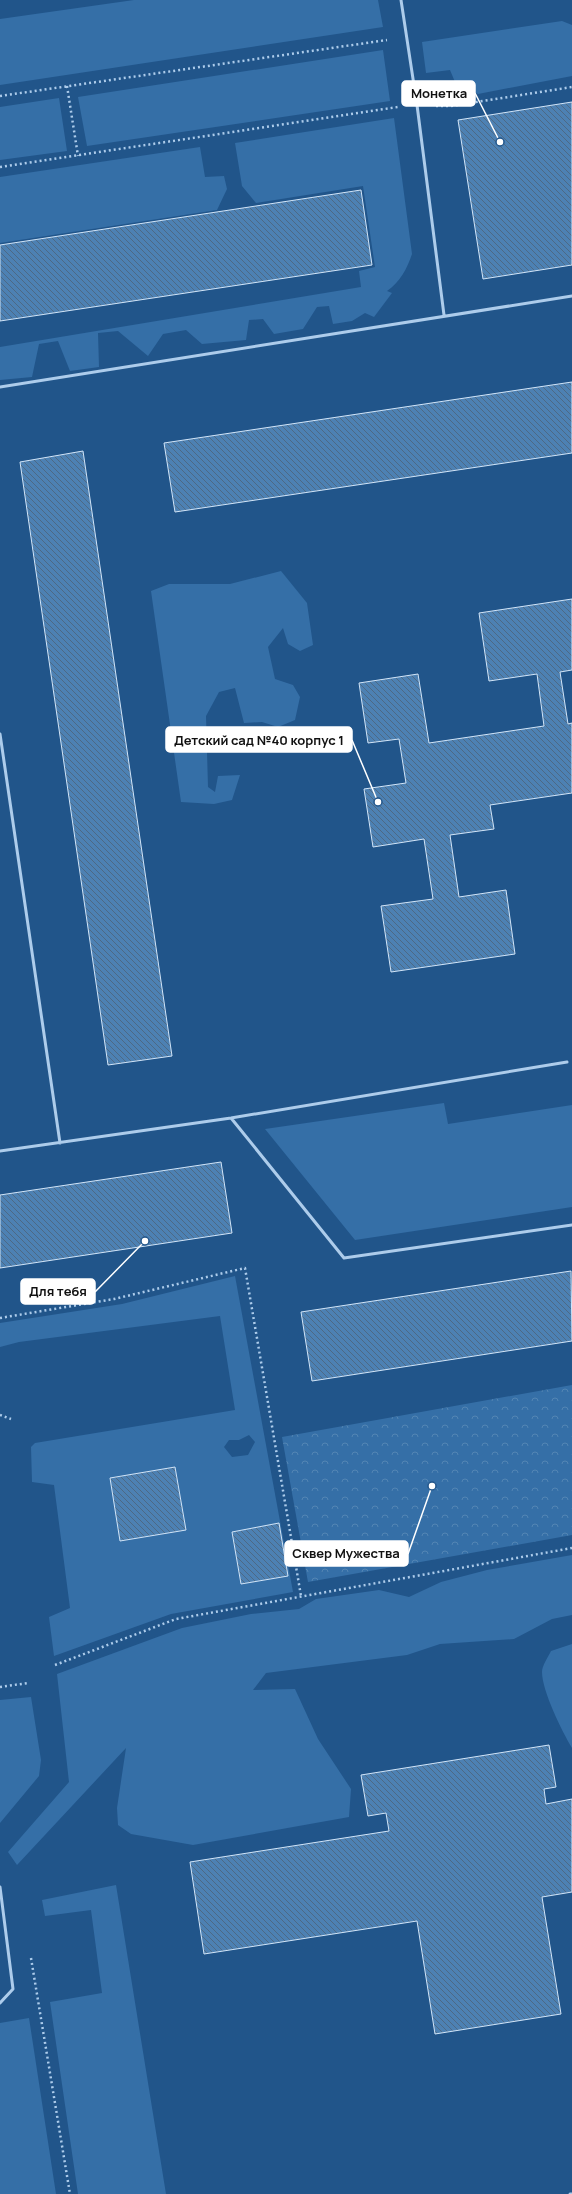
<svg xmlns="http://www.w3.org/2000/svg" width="572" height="2194" font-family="Manrope,sans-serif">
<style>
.grass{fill:#356fa7;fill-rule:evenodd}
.forest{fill:url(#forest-crowns)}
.building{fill:url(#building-back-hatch);stroke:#d2e5f8}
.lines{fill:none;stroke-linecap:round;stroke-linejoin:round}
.path{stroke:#adcceb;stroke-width:2.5;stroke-dasharray:2 3;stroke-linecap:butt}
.lane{stroke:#adcceb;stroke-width:3}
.leader{fill:none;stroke:#fff;stroke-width:1.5}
.callout-dot{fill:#fff;stroke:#21558a;stroke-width:1.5}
.callout{fill:#fff;stroke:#fff;stroke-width:1.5}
.callout-label{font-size:13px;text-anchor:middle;font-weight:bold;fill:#111}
</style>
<defs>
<pattern id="forest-crowns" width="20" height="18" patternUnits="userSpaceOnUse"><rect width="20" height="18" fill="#356fa7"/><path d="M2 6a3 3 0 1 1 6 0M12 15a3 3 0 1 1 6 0" fill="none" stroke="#5385b4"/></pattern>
<pattern id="building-back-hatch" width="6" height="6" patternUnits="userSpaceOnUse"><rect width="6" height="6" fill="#4d81b3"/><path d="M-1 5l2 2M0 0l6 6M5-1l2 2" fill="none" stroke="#4d6985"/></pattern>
</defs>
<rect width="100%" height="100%" fill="#21558a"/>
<path class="grass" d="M 134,0 L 378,0 L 383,27 L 0,85 L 0,19 Z
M 562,21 L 572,25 L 572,76 L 478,94 L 455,82 L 450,70 L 426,73 L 422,42 Z
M 383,50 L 390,101 L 87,146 L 78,97 Z
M 59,98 L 67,151 L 0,160 L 0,107 Z
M 394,118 L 412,254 C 407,269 400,282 387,291 L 392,293 L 374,317 L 365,313 L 352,321 L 333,324 L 329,306 L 317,307 L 303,329 L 274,334 L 263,319 L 249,320 L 246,340 L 202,344 L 186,330 L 163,334 L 148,356 L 118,331 L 98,333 L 99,367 L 70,371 L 58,341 L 39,344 L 32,377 L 0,380 L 0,347 L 361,287 L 359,271 L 375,267 L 363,186 L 256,203 L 242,186 L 235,143 Z
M 200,147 L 205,177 L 224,176 L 227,189 L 217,210 L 0,243 L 0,177 Z
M 281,571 L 307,603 L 313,645 L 300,651 L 288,644 L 283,628 L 268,647 L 275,679 L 293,685 L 300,697 L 295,720 L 278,727 L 262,722 L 244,723 L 235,688 L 219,692 L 206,716 L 208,787 L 215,792 L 218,776 L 240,775 L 232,800 L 214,804 L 181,802 L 151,591 L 169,584 L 230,584 Z
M 444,1103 L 448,1124 L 572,1105 L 572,1207 L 355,1240 L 265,1129 Z
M 235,1276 L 293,1592 L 171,1614 L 54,1656 L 49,1617 L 70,1608 L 54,1485 L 32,1482 L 31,1447 L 35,1443 L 235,1410 L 220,1316 L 19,1342 L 0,1347 L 0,1323 L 122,1304 ZM 249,1435 L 255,1442 L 248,1455 L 232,1457 L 224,1447 L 229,1440 L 239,1440 ZM 175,1467 L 186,1530 L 121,1541 L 110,1478 ZM 279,1523 L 288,1576 L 241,1584 L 232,1532 Z
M 572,1555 L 572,1615 L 552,1619 L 514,1639 L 440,1644 L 407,1655 L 266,1673 L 253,1690 L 295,1689 L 318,1739 L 351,1789 L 349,1817 L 193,1845 L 131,1834 L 118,1825 L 117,1808 L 126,1748 L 17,1865 L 8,1852 L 69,1782 L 57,1674 L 182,1628 L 251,1614 L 299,1609 L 316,1599 L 379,1590 L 409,1597 L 441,1582 L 487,1570 Z
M 572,1644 L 572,1748 C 562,1731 542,1691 542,1672 C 542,1666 548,1657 551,1651 Z
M 31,1697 L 41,1760 L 39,1776 L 0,1823 L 0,1700 Z
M 116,1885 L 166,2194 L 78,2194 L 50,2002 L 102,1993 L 91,1910 L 45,1916 L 42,1900 Z
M 29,2018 L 56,2194 L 0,2194 L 0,2023 Z"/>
<path class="forest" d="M 572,1385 L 572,1535 L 308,1582 L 282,1437 Z"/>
<path class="building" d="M 572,102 L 572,265 L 483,279 L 458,120 Z
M 361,190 L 372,265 L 0,321 L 0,245 Z
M 572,382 L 572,453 L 175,512 L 164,443 Z
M 83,451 L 172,1056 L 108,1065 L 20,462 Z
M 572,599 L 572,670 L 560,672 L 568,724 L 572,723 L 572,793 L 490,805 L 494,829 L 450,835 L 459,897 L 506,890 L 515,954 L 391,972 L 381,906 L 433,899 L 424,839 L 373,847 L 364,789 L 406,783 L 399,739 L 368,743 L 359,683 L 418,674 L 429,743 L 544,726 L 537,674 L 489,681 L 479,613 Z
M 221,1162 L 232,1233 L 0,1268 L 0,1195 Z
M 571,1271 L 572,1341 L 312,1381 L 301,1312 Z
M 175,1467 L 186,1530 L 120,1541 L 110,1478 Z
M 279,1523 L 288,1576 L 241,1584 L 232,1532 Z
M 549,1745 L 556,1787 L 544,1789 L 546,1804 L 572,1799 L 572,1892 L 542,1897 L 561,2014 L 435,2034 L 417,1921 L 204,1954 L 190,1862 L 389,1831 L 386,1813 L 368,1816 L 361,1775 Z"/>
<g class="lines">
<path class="path" d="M 67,86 L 78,156
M 0,96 L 387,40
M 436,106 L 451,106 L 572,87
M 0,167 L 398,107
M 0,1318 L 114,1299 L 245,1268 L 301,1596
M 0,1415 L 11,1419
M 55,1665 L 176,1619 L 572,1548
M 0,1687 L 28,1683
M 31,1958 L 70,2194"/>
<path class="lane" d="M 401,0 L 417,105 L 444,315
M 0,387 L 572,296
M 0,734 L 60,1143
M 231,1118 L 344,1258 L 572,1225
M 0,1151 L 231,1118 L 567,1062
M 0,1887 L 13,1989 L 0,2003
M 570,2194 L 572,2194"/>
</g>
<path class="leader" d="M500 142L475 93M378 802L352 740M145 1241L95 1292M432 1486L408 1554"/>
<g class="callout-dot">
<circle cx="500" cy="142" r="4"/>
<circle cx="378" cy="802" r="4"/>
<circle cx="145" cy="1241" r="4"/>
<circle cx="432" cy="1486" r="4"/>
</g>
<g class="callout">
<rect x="402" y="81" width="73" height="25" rx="4"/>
<rect x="166" y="727" width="186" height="25" rx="4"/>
<rect x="21" y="1279" width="74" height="25" rx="4"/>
<rect x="285" y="1541" width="123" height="25" rx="4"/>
</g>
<g class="callout-label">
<text x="439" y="98">Монетка</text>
<text x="259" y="745">Детский сад №40 корпус 1</text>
<text x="58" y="1296">Для тебя</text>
<text x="346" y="1558">Сквер Мужества</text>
</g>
</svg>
